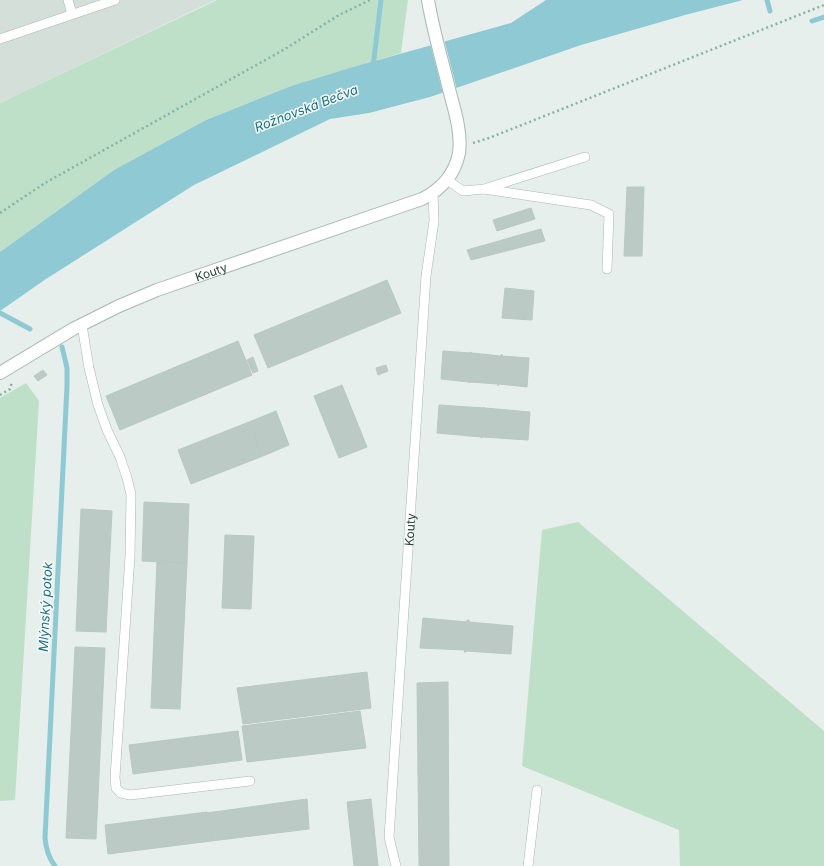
<svg xmlns="http://www.w3.org/2000/svg" width="824" height="866" font-family="Inter,sans-serif">
<style>
.built{fill:#d4dfda}
.green{fill:#bfe0c8}
.water{fill:#8ec9d4}
.pier{fill:#e6efeb}
.lines{fill:none;stroke-linecap:round;stroke-linejoin:round}
.stream{stroke:#8ec9d4;stroke-width:5}
.building{fill:#bbcac4;stroke:#b8c9c2}
.service-casing{stroke:#a8b8b2;stroke-width:10}
.minor-casing{stroke:#a8b8b2;stroke-width:14}
.path{stroke:#86b3a5;stroke-width:2.5;stroke-dasharray:2 3;stroke-linecap:butt}
.service{stroke:#fff;stroke-width:9}
.minor{stroke:#fff;stroke-width:12}
.labels{text-anchor:middle;dominant-baseline:central;stroke-width:3;stroke-linejoin:round;paint-order:stroke}
.street-label{font-size:12px;fill:#24423a;stroke:#f7fbf9}
.water-label{font-size:13px;font-style:italic;fill:#1c6f80;stroke:#f7fbf9}
</style>
<rect width="100%" height="100%" fill="#e6efeb"/>
<path class="built" d="M 0,0 L 215,0 L 0,103 Z"/>
<path class="green" d="M 217,0 L 408,0 L 401,53 L 291,86 L 206,120 L 114,170 L 0,252 L 0,103 Z
M 26,383 L 39,401 L 15,800 L 0,801 L 0,398 Z
M 578,522 L 824,731 L 824,866 L 680,866 L 679,830 L 522,766 L 542,530 Z"/>
<path class="water" d="M 546,0 L 743,0 L 685,15 L 581,45 L 430,97 L 369,113 L 330,119 L 194,185 L 46,279 L 0,311 L 0,252 L 114,170 L 206,120 L 291,86 L 353,67 L 511,23 Z"/>
<path class="pier" d="M 444,39 L 457,90 L 443,94 L 430,43 Z"/>
<g class="lines">
<path class="stream" d="M 767,0 L 770,11
M 812,21 L 824,17
M 373,67 L 381,0
M 0,313 L 30,329
M 55,866 C 48,857 46,849 45,838 L 67,386 L 67,368 L 62,347"/>
</g>
<path class="building" d="M 627,187 L 644,187 L 642,256 L 624,256 Z
M 531,208 L 535,219 L 497,231 L 493,220 Z
M 541,229 L 545,241 L 471,260 L 467,250 Z
M 387,280 L 401,313 L 268,368 L 254,335 Z
M 505,288 L 534,291 L 532,320 L 502,318 Z
M 238,341 L 252,375 L 120,430 L 106,396 Z
M 443,351 L 470,353 L 470,352 L 472,353 L 500,356 L 502,354 L 502,356 L 529,358 L 527,387 L 499,384 L 498,386 L 498,384 L 470,382 L 469,383 L 469,382 L 441,379 Z
M 253,357 L 258,371 L 253,373 L 247,360 Z
M 386,365 L 388,371 L 378,375 L 376,368 Z
M 43,370 L 47,375 L 38,381 L 34,376 Z
M 342,385 L 367,447 L 339,458 L 314,396 Z
M 439,405 L 484,408 L 484,407 L 485,408 L 530,412 L 528,440 L 483,437 L 481,438 L 481,437 L 437,433 Z
M 276,411 L 289,445 L 263,456 L 249,422 Z
M 249,422 L 263,456 L 191,484 L 178,450 Z
M 144,502 L 189,504 L 187,563 L 142,561 Z
M 81,509 L 112,511 L 106,632 L 76,631 Z
M 225,535 L 254,536 L 251,609 L 222,608 Z
M 157,561 L 187,563 L 180,709 L 151,708 Z
M 423,618 L 467,622 L 467,620 L 469,620 L 469,622 L 513,626 L 511,654 L 466,651 L 466,652 L 464,652 L 465,650 L 420,648 Z
M 75,647 L 105,648 L 96,839 L 66,838 Z
M 367,672 L 371,708 L 243,724 L 237,688 Z
M 448,682 L 449,866 L 419,866 L 417,683 Z
M 360,711 L 366,748 L 247,762 L 242,726 Z
M 238,731 L 242,760 L 133,774 L 129,745 Z
M 307,799 L 309,829 L 211,841 L 207,813 Z
M 371,799 L 378,866 L 354,866 L 347,802 Z
M 207,812 L 211,841 L 108,854 L 105,825 Z"/>
<g class="lines">
<defs>
<g id="service">
<path d="M 68,0 L 72,14"/>
<path d="M 0,39 L 115,0"/>
<path d="M 447,180 L 463,191 L 484,189 L 591,205 L 609,214 L 607,269"/>
<path d="M 487,188 L 585,157"/>
<path d="M 82,325 L 89,368 L 98,405 L 107,430 L 120,457 L 127,478 L 131,494 L 130,556 L 115,777 L 116,788 L 121,793 L 130,795 L 250,781"/>
<path id="s1" d="M 396,866 L 389,837 L 426,276 L 434,221 L 433,193"/>
<path d="M 528,866 L 537,790"/>
</g>
<g id="minor">
<path id="s2" d="M 0,373 L 73,329 L 119,306 L 157,290 L 422,199 C 442,189 455,174 459,153 C 462,132 454,109 449,89 C 442,60 433,30 428,0"/>
</g>
</defs>
<use href="#service" class="service-casing"/>
<use href="#minor" class="minor-casing"/>
<path class="path" d="M 473,143 L 489,138 L 824,5
M 0,213 L 45,183 L 285,49 L 339,15 L 370,0
M 0,395 L 10,389 L 12,382"/>
<use href="#service" class="service"/>
<use href="#minor" class="minor"/>
</g>
<g class="labels">
<g class="street-label">
<text stroke="none"><textPath href="#s2" startOffset="235">Kouty</textPath></text>
<text stroke="none"><textPath href="#s1" startOffset="338">Kouty</textPath></text>
</g>
<g class="water-label">
<text transform="translate(306 108) rotate(-21)">Rožnovská Bečva</text>
<text transform="translate(45 607) rotate(-87)">Mlýnský potok</text>
</g>
</g>
</svg>
